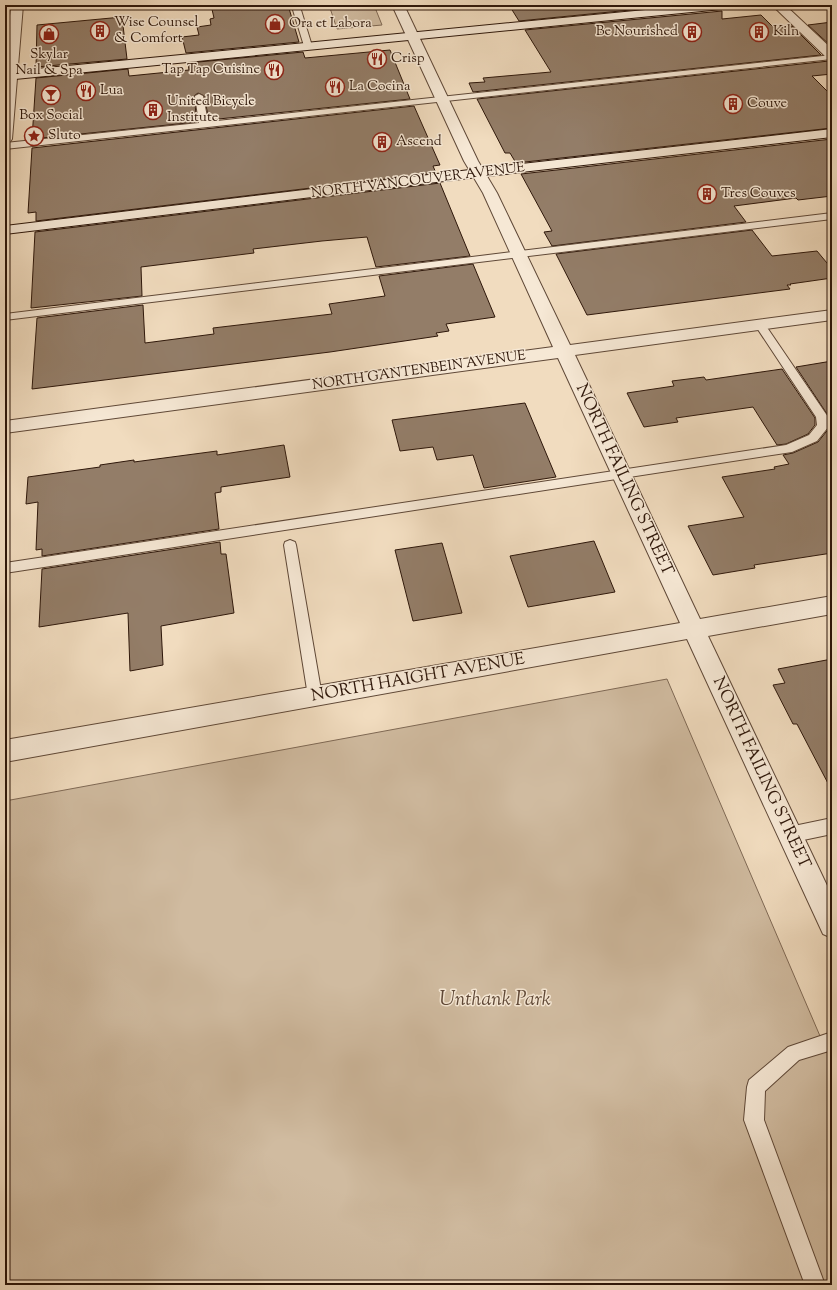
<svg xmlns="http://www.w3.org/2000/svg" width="837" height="1290" font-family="'Sorts Mill Goudy',serif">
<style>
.green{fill:#d0bba0;stroke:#7f6955}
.building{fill:#937d68;stroke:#2e170a}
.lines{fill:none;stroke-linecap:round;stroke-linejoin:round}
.lane-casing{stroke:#5f4837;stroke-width:2}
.street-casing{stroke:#5f4837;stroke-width:2}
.secondary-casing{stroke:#2e170a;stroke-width:2}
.lane{fill:#f6e8d5;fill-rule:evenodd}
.street{fill:#f6e8d5;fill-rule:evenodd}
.secondary{fill:#f6e8d5;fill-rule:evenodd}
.labels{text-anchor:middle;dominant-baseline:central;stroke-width:3;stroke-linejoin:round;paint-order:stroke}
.far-poi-label{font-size:14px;fill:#2e170a;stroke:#f6e8d5;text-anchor:start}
.far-street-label{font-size:14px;fill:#2e170a;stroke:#f6e8d5}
.street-label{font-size:17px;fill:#2e170a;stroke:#f6e8d5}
.near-park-label{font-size:20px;font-style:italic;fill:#5f4837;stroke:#f6e8d5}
</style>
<rect width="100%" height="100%" fill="#f1dcbf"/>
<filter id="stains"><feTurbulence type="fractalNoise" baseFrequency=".005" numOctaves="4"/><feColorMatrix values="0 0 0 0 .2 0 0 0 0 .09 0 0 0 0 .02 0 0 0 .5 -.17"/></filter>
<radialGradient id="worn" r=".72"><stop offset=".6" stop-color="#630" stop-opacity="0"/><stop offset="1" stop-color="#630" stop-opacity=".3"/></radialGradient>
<path class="green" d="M 365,5 L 374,5 L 382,25 L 337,29 L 330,8 Z
M 667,679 L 832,1064 L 832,1285 L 5,1285 L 5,801 Z"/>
<path class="building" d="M 211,5 L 288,5 L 299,42 L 186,53 L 182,37 L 199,35 L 197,27 L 211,25 L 210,19 L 214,18 Z
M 509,5 L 681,5 L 519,21 Z
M 722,11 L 722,19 L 761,15 L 774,28 L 792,26 L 821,55 L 473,92 L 469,83 L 485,82 L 483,78 L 551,72 L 525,30 Z
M 122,17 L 127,59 L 36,67 L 37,25 Z
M 832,22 L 832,47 L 808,25 Z
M 390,50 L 410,99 L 209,120 L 204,96 L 198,93 L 194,96 L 197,122 L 32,139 L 36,78 L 128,69 L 129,76 L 189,70 L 188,63 L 303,52 L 305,58 Z
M 829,61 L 832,61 L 832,74 L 812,76 L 832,96 L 832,128 L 516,163 L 510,153 L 505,153 L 477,99 Z
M 414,106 L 440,165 L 433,166 L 436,173 L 36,221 L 36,212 L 28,213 L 32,148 Z
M 832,139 L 832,196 L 798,200 L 796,198 L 734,206 L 746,222 L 552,246 L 544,232 L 552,231 L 521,174 Z
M 440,183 L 470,256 L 376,267 L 367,237 L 322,241 L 253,249 L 254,253 L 141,267 L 142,296 L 31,308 L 35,232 Z
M 752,230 L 772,256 L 817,251 L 832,269 L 832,278 L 790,284 L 791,285 L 787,285 L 790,289 L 587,315 L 556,254 Z
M 473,264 L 495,317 L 446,324 L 449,331 L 436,333 L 438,336 L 330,352 L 32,389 L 37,318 L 143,305 L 145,343 L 214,334 L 213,328 L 332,314 L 329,304 L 385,296 L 379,276 Z
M 832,361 L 832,553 L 754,565 L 755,568 L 713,575 L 688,526 L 744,517 L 722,477 L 775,469 L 774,467 L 789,464 L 783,455 L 793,453 L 818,442 L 830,427 L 829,417 L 796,367 Z
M 782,369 L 815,418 L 815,425 L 808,434 L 786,444 L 777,445 L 753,407 L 676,418 L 678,422 L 644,427 L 627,393 L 674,386 L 672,381 L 704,377 L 706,380 Z
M 525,403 L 556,477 L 484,488 L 473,455 L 437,460 L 433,447 L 400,451 L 392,420 Z
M 284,445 L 290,477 L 221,487 L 221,492 L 215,493 L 219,529 L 42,556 L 42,549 L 36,550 L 38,502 L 26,504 L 28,477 L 100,467 L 100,465 L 134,460 L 134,462 L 217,451 L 217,455 Z
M 594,541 L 615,592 L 528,607 L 510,556 Z
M 220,542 L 221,554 L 226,554 L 234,613 L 161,626 L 163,665 L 130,671 L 128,613 L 39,627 L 42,569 Z
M 442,543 L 462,613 L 413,621 L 395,550 Z
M 832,659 L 832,791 L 797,724 L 793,724 L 773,685 L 785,683 L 778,669 Z"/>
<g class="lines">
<defs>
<path id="lane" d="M 294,8 L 300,8 L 301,10 L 312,46 L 311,48 L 305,48 L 304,46 L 293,10 Z
M 832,55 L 832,59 L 5,149 L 5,143 L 199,123 L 195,96 L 199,94 L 203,96 L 208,122 Z
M 832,213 L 832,219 L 5,320 L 5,314 Z
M 760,322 L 764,323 L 828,417 L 829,426 L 817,441 L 792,452 L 5,573 L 5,563 L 786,445 L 809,435 L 817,425 L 816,417 L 755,325 Z
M 290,540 L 295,542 L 296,545 L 322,696 L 320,700 L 315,702 L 310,700 L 308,696 L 284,545 L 285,542 Z
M 832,818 L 832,834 L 789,843 L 783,840 L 781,835 L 783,830 L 789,827 Z
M 832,1032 L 832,1050 L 799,1060 L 765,1091 L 764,1120 L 825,1285 L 805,1285 L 744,1120 L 747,1087 L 749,1080 L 788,1047 Z"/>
<path id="street" d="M 11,5 L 23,5 L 12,139 L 10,142 L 5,143 L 5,70 Z
M 392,5 L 404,5 L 478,161 L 497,193 L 570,345 L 832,310 L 832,320 L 575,355 L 700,619 L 832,596 L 832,614 L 708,636 L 832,896 L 832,938 L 823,934 L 687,639 L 5,762 L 5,740 L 680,623 L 558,358 L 5,433 L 5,421 L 553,347 L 483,193 L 464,161 Z
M 772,5 L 785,5 L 832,49 L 832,60 L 828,59 Z"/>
<path id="secondary" d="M 697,5 L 738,5 L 732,8 L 5,80 L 5,72 Z
M 832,129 L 832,137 L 478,177 L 5,234 L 5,226 L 478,169 Z"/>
</defs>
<use href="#lane" class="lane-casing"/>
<use href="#street" class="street-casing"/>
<use href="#secondary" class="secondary-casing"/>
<use href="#lane" class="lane"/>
<use href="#street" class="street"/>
<use href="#secondary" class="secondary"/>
</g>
<defs>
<symbol id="shop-ring" viewBox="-11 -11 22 22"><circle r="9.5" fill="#f6e8d5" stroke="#8f2418" stroke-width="1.5"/><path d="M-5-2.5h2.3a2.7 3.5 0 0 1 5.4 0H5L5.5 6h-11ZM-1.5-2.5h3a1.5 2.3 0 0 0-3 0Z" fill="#8f2418"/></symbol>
<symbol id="building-ring" viewBox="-11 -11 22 22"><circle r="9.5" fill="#f6e8d5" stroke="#8f2418" stroke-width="1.5"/><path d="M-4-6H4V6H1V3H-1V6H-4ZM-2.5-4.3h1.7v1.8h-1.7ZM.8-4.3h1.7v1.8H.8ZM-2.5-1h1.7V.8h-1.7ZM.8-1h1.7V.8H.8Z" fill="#8f2418"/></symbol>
<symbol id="restaurant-ring" viewBox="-11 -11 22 22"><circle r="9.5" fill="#f6e8d5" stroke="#8f2418" stroke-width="1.5"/><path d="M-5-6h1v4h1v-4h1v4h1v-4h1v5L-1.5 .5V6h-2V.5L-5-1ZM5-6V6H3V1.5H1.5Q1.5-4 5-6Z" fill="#8f2418"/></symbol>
<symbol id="bar-ring" viewBox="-11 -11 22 22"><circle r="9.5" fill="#f6e8d5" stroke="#8f2418" stroke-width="1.5"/><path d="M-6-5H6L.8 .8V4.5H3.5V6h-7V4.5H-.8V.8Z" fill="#8f2418"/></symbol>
<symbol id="sight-ring" viewBox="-11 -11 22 22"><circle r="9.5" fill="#f6e8d5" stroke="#8f2418" stroke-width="1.5"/><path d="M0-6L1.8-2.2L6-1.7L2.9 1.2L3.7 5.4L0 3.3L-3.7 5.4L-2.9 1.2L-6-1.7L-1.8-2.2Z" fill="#8f2418"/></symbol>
</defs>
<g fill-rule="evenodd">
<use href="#shop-ring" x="264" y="13" width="22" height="22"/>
<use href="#building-ring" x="89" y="20" width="22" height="22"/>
<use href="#building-ring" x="681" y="21" width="22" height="22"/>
<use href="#building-ring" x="748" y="21" width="22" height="22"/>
<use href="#shop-ring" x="38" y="23" width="22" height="22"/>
<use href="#restaurant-ring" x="366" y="48" width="22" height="22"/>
<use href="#restaurant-ring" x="263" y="59" width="22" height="22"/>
<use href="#restaurant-ring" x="324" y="76" width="22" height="22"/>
<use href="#restaurant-ring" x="75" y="80" width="22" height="22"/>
<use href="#bar-ring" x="40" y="84" width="22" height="22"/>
<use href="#building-ring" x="722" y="93" width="22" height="22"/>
<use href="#building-ring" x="142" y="99" width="22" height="22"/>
<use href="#sight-ring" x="23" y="125" width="22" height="22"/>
<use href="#building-ring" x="371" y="131" width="22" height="22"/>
<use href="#building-ring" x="696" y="183" width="22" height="22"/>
</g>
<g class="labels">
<g class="far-poi-label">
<text x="114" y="23">Wise Counsel<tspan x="114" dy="16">&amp; Comfort</tspan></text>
<text x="289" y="24">Ora et Labora</text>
<text x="678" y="32" text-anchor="end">Be Nourished</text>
<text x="773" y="32">Kiln</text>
<text x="49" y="55" text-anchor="middle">Skylar<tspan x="49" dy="16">Nail &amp; Spa</tspan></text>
<text x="391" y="59">Crisp</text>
<text x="260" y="70" text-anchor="end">Tap Tap Cuisine</text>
<text x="349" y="87">La Cocina</text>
<text x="100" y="91">Lua</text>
<text x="167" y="102">United Bicycle<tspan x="167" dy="16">Institute</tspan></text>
<text x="747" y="104">Couve</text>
<text x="51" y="116" text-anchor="middle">Box Social</text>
<text x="48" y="136">Sluto</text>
<text x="396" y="142">Ascend</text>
<text x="721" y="194">Tres Couves</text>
</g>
<g class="far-street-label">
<text transform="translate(418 181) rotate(-7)">NORTH VANCOUVER AVENUE</text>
<text transform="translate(419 371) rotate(-8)">NORTH GANTENBEIN AVENUE</text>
</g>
<g class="street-label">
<text transform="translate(624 480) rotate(65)">NORTH FAILING STREET</text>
<text transform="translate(418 678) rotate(-10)">NORTH HAIGHT AVENUE</text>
<text transform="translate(761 773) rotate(65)">NORTH FAILING STREET</text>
</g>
<g class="near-park-label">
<text x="495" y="1000">Unthank Park</text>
</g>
</g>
<rect width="837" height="1290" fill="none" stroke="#f1dcbf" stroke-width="20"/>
<rect x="6" y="6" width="825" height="1278" fill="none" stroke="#2e170a" stroke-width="2"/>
<rect x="10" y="10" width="817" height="1270" fill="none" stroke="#2e170a"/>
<rect width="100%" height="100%" filter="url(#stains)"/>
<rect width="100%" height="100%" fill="url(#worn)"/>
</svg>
